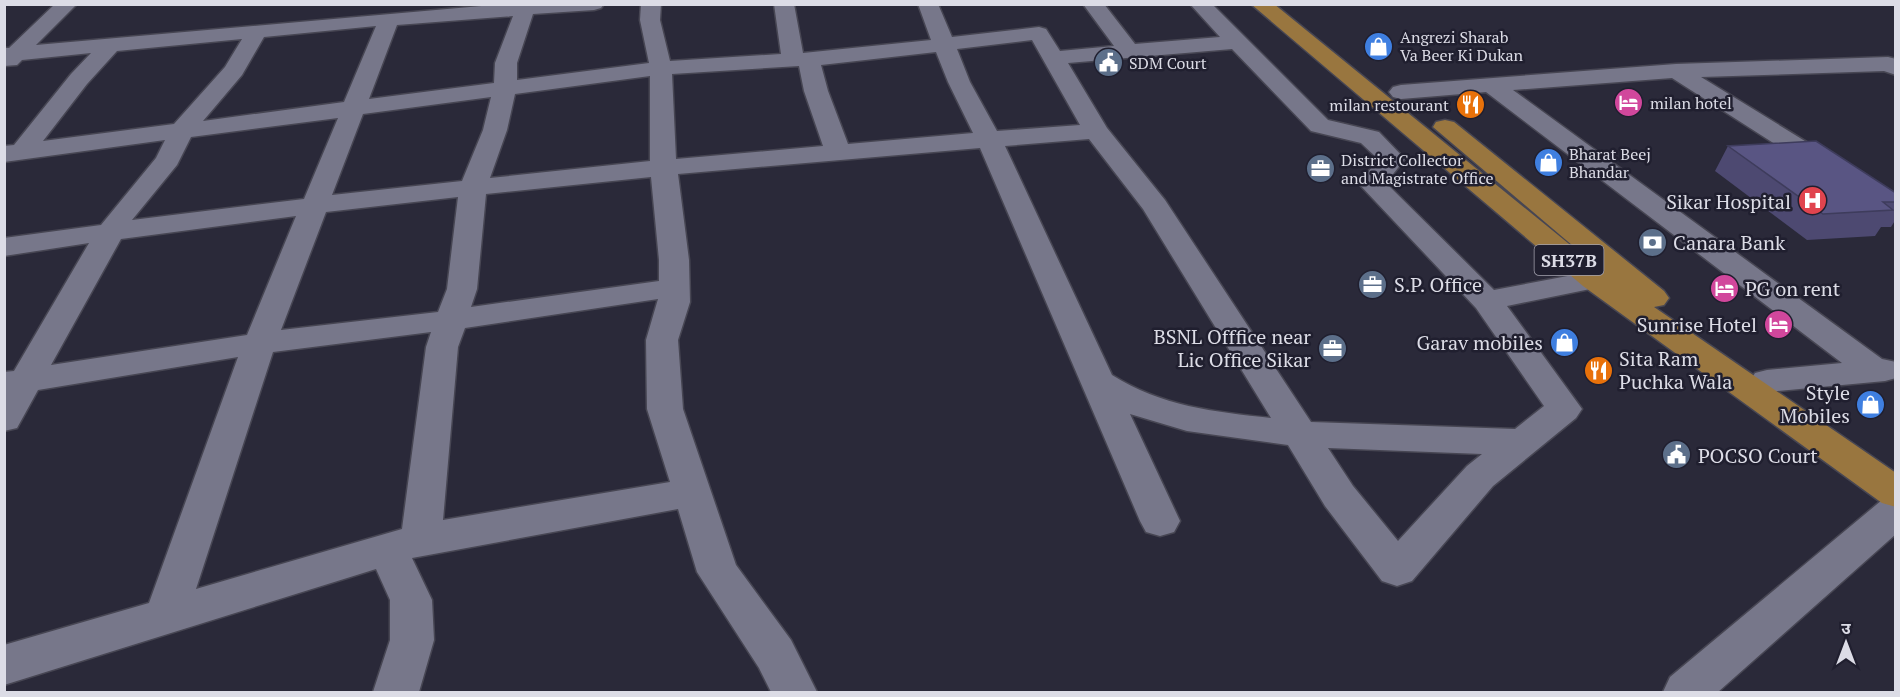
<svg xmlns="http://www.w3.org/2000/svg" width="1900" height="697" font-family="'PT Serif','Noto Sans Devanagari',serif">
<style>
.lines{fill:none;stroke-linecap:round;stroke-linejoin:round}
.minor-casing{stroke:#474653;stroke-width:3}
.major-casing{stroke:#474653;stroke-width:3}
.minor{fill:#77778a;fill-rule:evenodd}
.major{fill:#99763f;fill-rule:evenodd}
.wall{fill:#4d4971}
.building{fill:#595583;stroke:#3e3c5c;stroke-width:1.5}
.labels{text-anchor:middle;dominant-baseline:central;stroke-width:5;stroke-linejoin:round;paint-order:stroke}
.far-poi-label{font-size:16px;fill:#dcdce6;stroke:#201f2f;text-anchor:start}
.shield{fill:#201f2f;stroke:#a4a3af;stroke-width:1.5}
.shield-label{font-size:18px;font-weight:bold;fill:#dcdce6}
.poi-label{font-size:20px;fill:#dcdce6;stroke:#201f2f;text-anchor:end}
</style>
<rect width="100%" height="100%" fill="#2a2939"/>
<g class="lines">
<defs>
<path id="minor" d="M 55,4 L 77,4 L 36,45 L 504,4 L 604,4 L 601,8 L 594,10 L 533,14 L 517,63 L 517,80 L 649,63 L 640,20 L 641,4 L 661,4 L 660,20 L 670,61 L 781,54 L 774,4 L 794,4 L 803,53 L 931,40 L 918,4 L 938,4 L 952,37 L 1039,27 L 1046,29 L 1060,51 L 1114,46 L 1083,4 L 1104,4 L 1135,44 L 1220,37 L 1190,4 L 1212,4 L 1328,120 L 1379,132 L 1405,159 L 1386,183 L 1494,290 L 1594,271 L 1605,274 L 1609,280 L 1605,286 L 1507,306 L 1582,409 L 1576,418 L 1493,486 L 1412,581 L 1397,586 L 1382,581 L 1325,506 L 1288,445 L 1187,431 L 1130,414 L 1180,521 L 1174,532 L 1160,536 L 1146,532 L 1140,521 L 980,148 L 678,174 L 689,260 L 690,302 L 678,340 L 683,409 L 736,565 L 791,640 L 817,692 L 771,692 L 759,668 L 697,572 L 678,509 L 412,558 L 432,600 L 434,640 L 419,692 L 373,692 L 390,640 L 390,600 L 376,569 L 4,685 L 4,645 L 149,603 L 238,357 L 38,390 L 17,428 L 4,431 L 4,372 L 14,371 L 89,243 L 4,256 L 4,238 L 101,225 L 156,158 L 165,140 L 4,162 L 4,146 L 14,145 L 71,74 L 91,53 L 22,60 L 17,65 L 4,66 L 4,48 L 9,48 ZM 513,16 L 495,63 L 494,83 L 369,99 L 397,25 ZM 376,26 L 344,102 L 203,121 L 242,75 L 264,37 ZM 242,39 L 225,67 L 174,124 L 43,141 L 87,84 L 117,51 ZM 1032,40 L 1080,125 L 997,131 L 970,82 L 957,49 ZM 1232,49 L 1311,131 L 1361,143 L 1378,159 L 1359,184 L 1476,308 L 1544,406 L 1515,429 L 1311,422 L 1165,200 L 1107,128 L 1068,63 ZM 936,52 L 948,82 L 973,133 L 848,144 L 828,91 L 821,65 ZM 799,66 L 804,91 L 823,146 L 676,159 L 672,74 ZM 650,76 L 650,161 L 490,178 L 507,130 L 515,94 ZM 491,97 L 483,130 L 462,181 L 332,195 L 363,114 ZM 338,118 L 304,199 L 132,220 L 177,165 L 191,137 ZM 1089,139 L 1143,209 L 1271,418 C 1214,412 1161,406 1112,375 L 1005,146 ZM 651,177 L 659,260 L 659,281 L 471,307 L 477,289 L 486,194 ZM 458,197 L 447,289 L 438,312 L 281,330 L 326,212 ZM 296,216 L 247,335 L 51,365 L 121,239 ZM 658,299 L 646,340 L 647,409 L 670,482 L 443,520 L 458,347 L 465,328 ZM 431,332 L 426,347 L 402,529 L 196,589 L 273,352 ZM 1328,448 L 1482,454 L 1467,466 L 1398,541 L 1353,486 Z
M 1888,57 L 1896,59 L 1896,75 L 1884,71 L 1701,77 L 1896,197 L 1896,217 L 1886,215 L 1672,78 L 1513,90 L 1882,359 L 1896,362 L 1896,378 L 1885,381 L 1767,392 L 1755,389 L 1750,381 L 1755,373 L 1767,370 L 1842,363 L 1486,92 L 1401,99 L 1393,97 L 1389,92 L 1393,87 L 1401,85 L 1676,64 Z
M 1896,496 L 1896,534 L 1718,692 L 1663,692 L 1670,677 L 1882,500 Z"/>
<path id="major" d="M 1251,4 L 1274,4 L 1606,274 L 1433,127 L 1436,122 L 1445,120 L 1454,122 L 1664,291 L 1669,298 L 1664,305 L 1654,307 L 1896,473 L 1896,507 L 1882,503 L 1583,286 Z"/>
</defs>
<use href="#minor" class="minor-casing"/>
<use href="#major" class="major-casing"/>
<use href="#minor" class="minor"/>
<use href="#major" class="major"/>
</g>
<path class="wall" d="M 1728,146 L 1896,193 L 1896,219 L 1891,227 L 1881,227 L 1875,236 L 1807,240 L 1715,171 Z"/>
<path class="building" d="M 1816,141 L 1896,193 L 1896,202 L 1883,202 L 1893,210 L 1823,214 L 1728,146 Z"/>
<defs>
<symbol id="shop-disc" viewBox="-11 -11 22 22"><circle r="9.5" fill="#3f7fe0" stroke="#201f2f"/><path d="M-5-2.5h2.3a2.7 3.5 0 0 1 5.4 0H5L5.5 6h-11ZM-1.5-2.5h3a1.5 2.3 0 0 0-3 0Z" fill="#fff"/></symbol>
<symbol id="civic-disc" viewBox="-11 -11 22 22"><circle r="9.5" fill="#5c6f8a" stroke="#201f2f"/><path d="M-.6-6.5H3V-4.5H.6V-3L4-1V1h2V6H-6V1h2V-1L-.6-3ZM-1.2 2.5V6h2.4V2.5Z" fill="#fff"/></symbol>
<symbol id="hotel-disc" viewBox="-11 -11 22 22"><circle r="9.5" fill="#d1479c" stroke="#201f2f"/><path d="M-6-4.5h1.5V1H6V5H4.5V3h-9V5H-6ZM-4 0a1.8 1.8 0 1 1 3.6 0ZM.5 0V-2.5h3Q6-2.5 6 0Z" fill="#fff"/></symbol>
<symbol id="restaurant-disc" viewBox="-11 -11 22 22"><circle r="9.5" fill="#e8710a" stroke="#201f2f"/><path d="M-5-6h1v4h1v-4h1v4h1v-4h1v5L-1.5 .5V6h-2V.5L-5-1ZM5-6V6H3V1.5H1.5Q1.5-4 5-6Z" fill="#fff"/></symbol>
<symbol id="office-disc" viewBox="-11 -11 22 22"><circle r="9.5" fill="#5c6f8a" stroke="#201f2f"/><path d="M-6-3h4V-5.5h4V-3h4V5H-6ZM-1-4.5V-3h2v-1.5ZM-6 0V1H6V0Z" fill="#fff"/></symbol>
<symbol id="hospital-disc" viewBox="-11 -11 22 22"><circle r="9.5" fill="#e0444e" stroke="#201f2f"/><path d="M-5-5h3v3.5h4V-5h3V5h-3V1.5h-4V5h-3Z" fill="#fff"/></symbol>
<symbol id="bank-disc" viewBox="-11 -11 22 22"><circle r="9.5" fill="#5c6f8a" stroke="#201f2f"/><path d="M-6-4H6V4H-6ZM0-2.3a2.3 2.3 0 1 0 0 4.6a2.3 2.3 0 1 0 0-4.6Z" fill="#fff"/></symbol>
</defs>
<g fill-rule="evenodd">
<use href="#shop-disc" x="1362" y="30" width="33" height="33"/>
<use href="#civic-disc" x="1092" y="46" width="33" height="33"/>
<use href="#hotel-disc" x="1612" y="86" width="33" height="33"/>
<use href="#restaurant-disc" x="1454" y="88" width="33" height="33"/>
<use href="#shop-disc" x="1532" y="146" width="33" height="33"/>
<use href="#office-disc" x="1304" y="152" width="33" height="33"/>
<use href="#hospital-disc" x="1796" y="184" width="33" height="33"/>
<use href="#bank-disc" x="1636" y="226" width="33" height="33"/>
<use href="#office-disc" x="1356" y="268" width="33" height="33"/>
<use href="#hotel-disc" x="1708" y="272" width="33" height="33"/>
<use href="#hotel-disc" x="1762" y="308" width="33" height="33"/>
<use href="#shop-disc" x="1548" y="326" width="33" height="33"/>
<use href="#office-disc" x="1316" y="332" width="33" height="33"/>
<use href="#restaurant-disc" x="1582" y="354" width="33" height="33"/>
<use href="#shop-disc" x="1854" y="388" width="33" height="33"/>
<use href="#civic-disc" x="1660" y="438" width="33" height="33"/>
</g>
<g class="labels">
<g class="far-poi-label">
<text x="1400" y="37">Angrezi Sharab<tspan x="1400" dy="18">Va Beer Ki Dukan</tspan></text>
<text x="1129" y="63">SDM Court</text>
<text x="1650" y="103">milan hotel</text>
<text x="1449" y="105" text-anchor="end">milan restourant</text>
<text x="1569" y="154">Bharat Beej<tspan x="1569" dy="18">Bhandar</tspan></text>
<text x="1341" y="160">District Collector<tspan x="1341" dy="18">and Magistrate Office</tspan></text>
</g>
<rect class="shield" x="1534.5" y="245" width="69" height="30" rx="4.5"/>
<g class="shield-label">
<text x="1569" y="260">SH37B</text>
</g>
<g class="poi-label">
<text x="1791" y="201">Sikar Hospital</text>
<text x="1673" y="242" text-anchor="start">Canara Bank</text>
<text x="1394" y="284" text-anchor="start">S.P. Office</text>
<text x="1745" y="288" text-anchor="start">PG on rent</text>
<text x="1757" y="324">Sunrise Hotel</text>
<text x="1311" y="336">BSNL Offfice near<tspan x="1311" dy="23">Lic Office Sikar</tspan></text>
<text x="1543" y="342">Garav mobiles</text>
<text x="1619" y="358" text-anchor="start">Sita Ram<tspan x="1619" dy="23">Puchka Wala</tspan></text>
<text x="1850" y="392">Style<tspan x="1850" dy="23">Mobiles</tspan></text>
<text x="1698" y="455" text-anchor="start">POCSO Court</text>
</g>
</g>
<rect width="1900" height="697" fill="none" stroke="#dcdce6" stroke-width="12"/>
<g transform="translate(1846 643)" stroke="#201f2f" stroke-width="4.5" paint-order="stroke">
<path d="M0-4.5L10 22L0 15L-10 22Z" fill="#dcdce6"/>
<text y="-9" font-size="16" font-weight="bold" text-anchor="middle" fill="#dcdce6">उ</text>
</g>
</svg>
